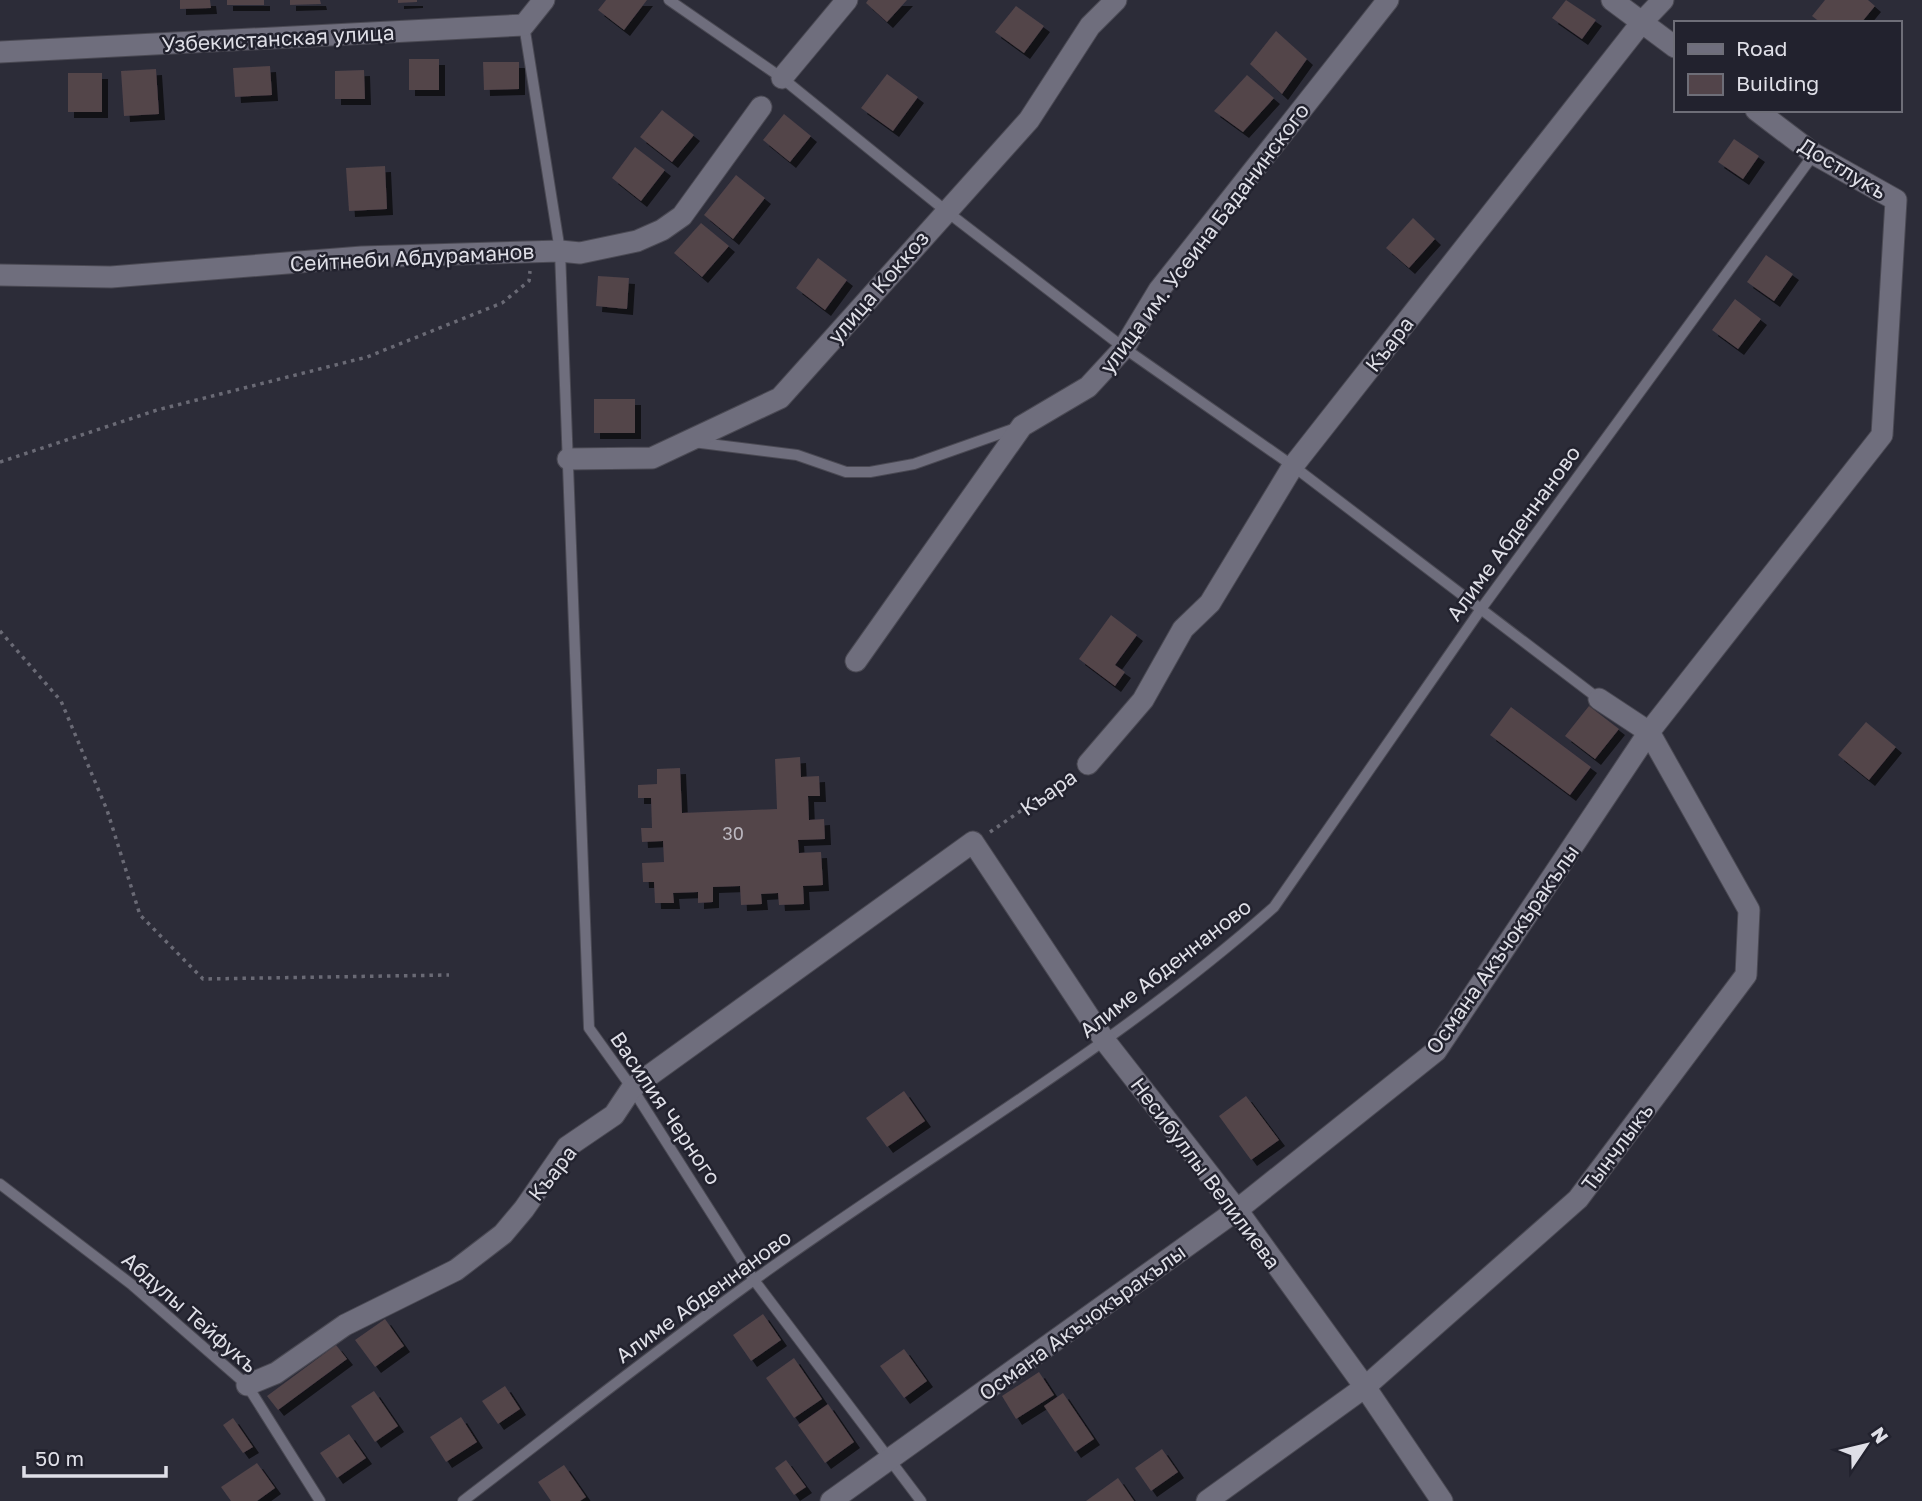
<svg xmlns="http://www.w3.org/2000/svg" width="1922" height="1501" font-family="'Golos Text',sans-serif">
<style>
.building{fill:#52444a;filter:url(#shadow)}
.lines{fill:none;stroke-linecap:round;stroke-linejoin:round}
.service-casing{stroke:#4a4953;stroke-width:12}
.minor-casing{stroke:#4a4953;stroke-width:23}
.path{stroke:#6a6a75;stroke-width:3.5;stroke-dasharray:3.5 5;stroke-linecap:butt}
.service{stroke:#6f6e7d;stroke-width:10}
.minor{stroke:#6f6e7d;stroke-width:21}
.labels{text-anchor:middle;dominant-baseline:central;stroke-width:5;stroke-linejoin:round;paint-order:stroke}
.number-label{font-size:18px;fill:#bcb8c0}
.street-label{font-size:21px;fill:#dfdfe7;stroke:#22222e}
</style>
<defs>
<filter id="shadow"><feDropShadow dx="6" dy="6" stdDeviation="0" flood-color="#0009"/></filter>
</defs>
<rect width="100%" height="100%" fill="#2c2c38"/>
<path class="building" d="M 180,0 L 210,0 L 211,8 L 180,9 Z
M 227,0 L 264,0 L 264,5 L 227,5 Z
M 290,0 L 320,0 L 321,4 L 290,5 Z
M 398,0 L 417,0 L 417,2 L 398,3 Z
M 606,0 L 647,0 L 624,30 L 598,10 Z
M 868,0 L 907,0 L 887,22 L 866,3 Z
M 1566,0 L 1596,20 L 1582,39 L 1552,18 Z
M 1825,0 L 1868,0 L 1875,6 L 1861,23 L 1821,23 L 1812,16 Z
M 1016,6 L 1044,26 L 1024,53 L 995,32 Z
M 1276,31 L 1307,59 L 1282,94 L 1250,64 Z
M 409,59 L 439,59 L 439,90 L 409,90 Z
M 483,62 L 519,62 L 519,89 L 484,90 Z
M 270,66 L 272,95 L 235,97 L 233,68 Z
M 156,69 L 159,114 L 124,116 L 121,71 Z
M 364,70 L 365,99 L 335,99 L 335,71 Z
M 68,73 L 102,73 L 102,112 L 68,112 Z
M 887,74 L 918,97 L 893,131 L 861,108 Z
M 1247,75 L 1274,98 L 1243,132 L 1214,111 Z
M 662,110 L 694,135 L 672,162 L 640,137 Z
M 784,114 L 811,136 L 790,162 L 763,140 Z
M 1734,139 L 1759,156 L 1743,179 L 1718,162 Z
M 635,147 L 665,170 L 641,201 L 612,178 Z
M 385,166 L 387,209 L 349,211 L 346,168 Z
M 736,175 L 765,198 L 733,239 L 704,215 Z
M 1413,218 L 1435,239 L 1409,268 L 1386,248 Z
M 701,223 L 729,246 L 702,277 L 674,253 Z
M 1766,255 L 1793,274 L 1774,301 L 1747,282 Z
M 818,258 L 847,280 L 825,310 L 796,288 Z
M 598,276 L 629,278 L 627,309 L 596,306 Z
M 1735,299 L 1761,319 L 1738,349 L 1712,330 Z
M 594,399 L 635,399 L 635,433 L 594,433 Z
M 1111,615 L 1137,635 L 1115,665 L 1125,672 L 1115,686 L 1079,659 Z
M 1589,706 L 1619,729 L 1595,759 L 1565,736 Z
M 1511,707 L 1591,767 L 1570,795 L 1490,735 Z
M 1866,722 L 1896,747 L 1869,780 L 1838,755 Z
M 800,757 L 801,777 L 819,776 L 820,796 L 808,796 L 809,820 L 824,819 L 825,839 L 798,840 L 799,853 L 821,852 L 823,885 L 803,886 L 804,904 L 779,905 L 778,893 L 761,894 L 762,904 L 741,905 L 740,886 L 713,887 L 713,902 L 698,903 L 698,892 L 673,893 L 674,903 L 655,903 L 654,882 L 643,882 L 642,863 L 664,862 L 663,841 L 642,842 L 641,828 L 652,828 L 651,798 L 638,798 L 638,785 L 657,784 L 657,769 L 680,768 L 682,813 L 777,809 L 775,759 Z
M 904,1091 L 925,1121 L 887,1147 L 866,1118 Z
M 1246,1096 L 1279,1140 L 1251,1160 L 1219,1116 Z
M 763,1314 L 781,1340 L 751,1361 L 733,1335 Z
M 385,1319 L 404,1346 L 375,1367 L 355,1340 Z
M 336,1345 L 347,1359 L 278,1410 L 267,1396 Z
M 904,1349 L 927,1381 L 904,1398 L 880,1366 Z
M 794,1358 L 822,1399 L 794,1418 L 766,1378 Z
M 1039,1372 L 1054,1395 L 1016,1419 L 1002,1396 Z
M 505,1386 L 520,1409 L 498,1424 L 482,1401 Z
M 374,1391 L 398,1426 L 375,1442 L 351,1406 Z
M 1063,1393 L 1094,1439 L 1075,1452 L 1044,1406 Z
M 828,1404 L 854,1442 L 825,1463 L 798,1425 Z
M 461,1417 L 477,1442 L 446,1462 L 430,1437 Z
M 233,1418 L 253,1447 L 243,1453 L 223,1425 Z
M 349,1434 L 366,1458 L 337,1478 L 320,1453 Z
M 1162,1449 L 1178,1472 L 1151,1491 L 1135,1468 Z
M 786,1460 L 806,1487 L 794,1495 L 775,1468 Z
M 257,1463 L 275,1488 L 257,1501 L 231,1501 L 221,1487 Z
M 564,1465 L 586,1497 L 580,1501 L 551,1501 L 538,1482 Z
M 1118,1478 L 1134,1501 L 1086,1501 Z"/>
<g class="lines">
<defs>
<path id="service" d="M 669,0 L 782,78 L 946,211 L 1124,348 L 1293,466 L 1599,699
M 524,25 L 560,251 L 589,1028 L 632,1088 L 754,1280 L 921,1501
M 693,442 L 797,455 L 846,472 L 870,472 L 914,464 L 1016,428
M 0,1184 L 131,1284 L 247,1385 L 320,1501
M 463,1501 C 560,1427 655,1351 754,1280 C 927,1155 1114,1049 1274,907 L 1481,609 L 1814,154"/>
<path id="minor" d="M 1612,0 L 1675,47
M 0,52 L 524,25 L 544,0
M 782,78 L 847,0
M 0,275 L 111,277 L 362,257 L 560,251 L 580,253 L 637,241 L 662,230 L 682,216 L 761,107
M 568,459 L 652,458 L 780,398 L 1029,120 L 1090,26 L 1116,0
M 856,661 L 1022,426 L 1088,387 L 1124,348 L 1159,290 L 1388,0
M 1088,764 L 1143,700 L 1183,629 L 1210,603 L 1293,466 L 1642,22 L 1663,0
M 247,1385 L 276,1373 L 345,1325 L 456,1270 L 503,1234 L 524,1209 L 567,1147 L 614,1115 L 632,1088 L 973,842 L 1105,1041 L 1237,1210 L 1365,1387 L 1442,1501
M 831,1501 L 1237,1210 L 1436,1051 L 1649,732 L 1882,435 L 1896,200 L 1814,154 L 1756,110
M 1207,1501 L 1365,1387 L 1578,1199 L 1746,975 L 1749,910 L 1649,732 L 1599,699"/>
</defs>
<use href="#service" class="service-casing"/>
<use href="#minor" class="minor-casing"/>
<path class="path" d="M 0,462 L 157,410 L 367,357 L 502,303 L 529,281 L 530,271
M 0,631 L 61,701 L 107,810 L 140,915 L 203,979 L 449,975
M 990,832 L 1073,775"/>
<use href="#service" class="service"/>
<use href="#minor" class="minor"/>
</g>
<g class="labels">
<g class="number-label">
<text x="733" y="833">30</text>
</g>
<g class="street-label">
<text transform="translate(278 38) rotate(-3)">Узбекистанская улица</text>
<text transform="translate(1843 168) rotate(31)">Достлукъ</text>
<text transform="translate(1204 238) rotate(-53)">улица им. Усеина Баданинского</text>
<text transform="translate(412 257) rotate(-3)">Сейтнеби Абдураманов</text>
<text transform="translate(878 287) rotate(-49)">улица Коккоз</text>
<text transform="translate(1389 344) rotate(-52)">Къара</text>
<text transform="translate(1513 533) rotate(-54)">Алиме Абденнаново</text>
<text transform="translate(1048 792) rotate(-35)">Къара</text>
<text transform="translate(1502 949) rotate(-55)">Османа Акъчокъракълы</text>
<text transform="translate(1165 968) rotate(-38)">Алиме Абденнаново</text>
<text transform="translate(666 1108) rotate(56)">Василия Черного</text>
<text transform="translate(1617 1147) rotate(-53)">Тынчлыкъ</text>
<text transform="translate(552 1173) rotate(-52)">Къара</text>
<text transform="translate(1206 1173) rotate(53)">Несибуллы Велилиева</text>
<text transform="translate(703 1296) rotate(-36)">Алиме Абденнаново</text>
<text transform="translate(190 1312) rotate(41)">Абдулы Тейфукъ</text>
<text transform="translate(1082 1322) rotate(-36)">Османа Акъчокъракълы</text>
</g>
</g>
<rect x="1674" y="21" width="228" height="91" fill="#22222e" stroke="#6e6e78" stroke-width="2"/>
<rect x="1688" y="44" width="35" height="10" fill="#6f6e7d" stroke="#6e6e78" stroke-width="2"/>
<text x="1736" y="56" font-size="21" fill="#dfdfe7">Road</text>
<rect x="1688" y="74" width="35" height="21" fill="#52444a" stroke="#6e6e78" stroke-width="2"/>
<text x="1736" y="91" font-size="21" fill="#dfdfe7">Building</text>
<g transform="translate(1866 1445) rotate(55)" stroke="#22222e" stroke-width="5" paint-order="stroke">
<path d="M0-5L12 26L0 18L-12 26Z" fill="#dfdfe7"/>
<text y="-10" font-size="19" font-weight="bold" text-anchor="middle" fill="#dfdfe7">N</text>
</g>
<path d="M24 1466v10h142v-10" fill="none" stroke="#dfdfe7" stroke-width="3.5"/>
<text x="35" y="1466" font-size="21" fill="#dfdfe7" stroke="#22222e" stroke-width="5" paint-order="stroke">50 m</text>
</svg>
